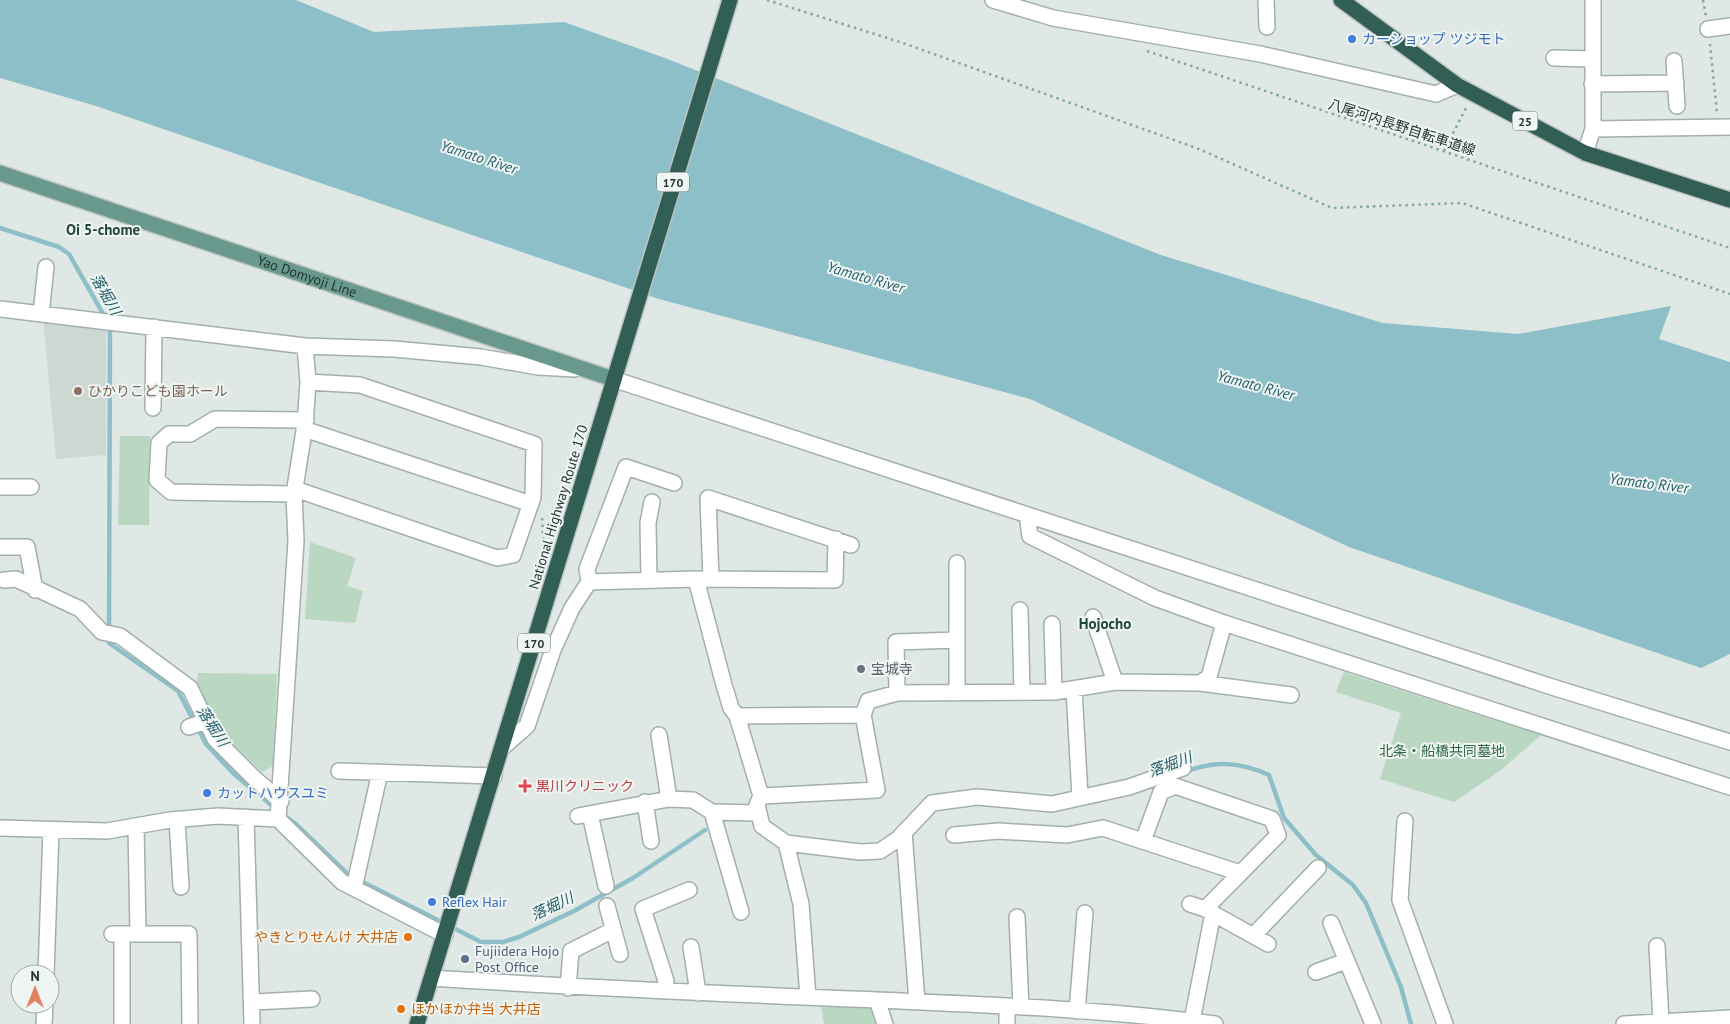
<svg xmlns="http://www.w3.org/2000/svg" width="1730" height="1024" font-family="'PT Sans','Noto Sans JP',sans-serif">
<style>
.built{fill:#cdd8d3}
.green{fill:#bad7c2}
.water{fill:#8dbfc8}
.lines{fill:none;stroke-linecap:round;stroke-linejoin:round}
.stream{stroke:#8dbfc8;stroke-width:4.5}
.minor-casing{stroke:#a3afab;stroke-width:18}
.major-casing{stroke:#bdc3c1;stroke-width:18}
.highway-casing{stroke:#bdc3c1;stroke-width:18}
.path{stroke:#83a89c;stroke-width:2.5;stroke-dasharray:2.5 4;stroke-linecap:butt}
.minor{stroke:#fff;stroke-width:15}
.major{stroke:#68998c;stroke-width:15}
.highway{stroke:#315f55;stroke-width:15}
.shop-dot{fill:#3f7fe0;stroke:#eff5f2;stroke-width:2}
.education-dot{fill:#8d6e63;stroke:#eff5f2;stroke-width:2}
.worship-dot{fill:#6b7280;stroke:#eff5f2;stroke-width:2}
.health-dot{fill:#e0444e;stroke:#eff5f2;stroke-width:2}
.food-dot{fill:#e8710a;stroke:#eff5f2;stroke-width:2}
.service-dot{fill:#5c6f8a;stroke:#eff5f2;stroke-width:2}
.labels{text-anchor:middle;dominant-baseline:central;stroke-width:4;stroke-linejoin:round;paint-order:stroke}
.shield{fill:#eff5f2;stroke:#606f6b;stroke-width:1}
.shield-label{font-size:12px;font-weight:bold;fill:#223631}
.shop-label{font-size:14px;fill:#366cbe;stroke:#eff5f2;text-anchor:start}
.street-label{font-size:14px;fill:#223631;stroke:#eff5f2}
.education-label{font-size:14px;fill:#785e54;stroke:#eff5f2;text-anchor:start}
.worship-label{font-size:14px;fill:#5b616d;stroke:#eff5f2;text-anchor:start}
.park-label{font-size:14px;fill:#316846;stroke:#eff5f2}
.health-label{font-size:14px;fill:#be3a42;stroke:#eff5f2;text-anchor:start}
.food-label{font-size:14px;fill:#c56008;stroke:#eff5f2;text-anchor:end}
.service-label{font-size:14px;fill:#4e5e75;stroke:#eff5f2;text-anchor:start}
.water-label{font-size:15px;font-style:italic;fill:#245f6a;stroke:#eff5f2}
.neighbourhood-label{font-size:15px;font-weight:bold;fill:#21463c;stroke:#eff5f2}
</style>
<rect width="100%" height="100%" fill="#dfe8e4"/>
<path class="built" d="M 43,318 L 106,328 L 106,455 L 56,459 Z"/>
<path class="green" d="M 120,436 L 150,436 L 149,525 L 118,525 Z
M 310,542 L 356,558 L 347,586 L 363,591 L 355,623 L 305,619 Z
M 1344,672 L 1541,735 L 1501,770 L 1454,802 L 1380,779 L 1401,713 L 1336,692 Z
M 198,673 L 277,674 L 273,766 L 262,772 L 222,734 L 197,683 Z
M 821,1005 L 871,1007 L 877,1024 L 824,1024 Z"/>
<path class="water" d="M 0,0 L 296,0 L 374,32 L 564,22 L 665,58 L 1161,255 L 1383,323 L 1518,334 L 1671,306 L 1659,339 L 1730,362 L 1730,654 L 1701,668 L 1349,547 L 1030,399 L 659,299 L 96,106 L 0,78 Z"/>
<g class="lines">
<path class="stream" d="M 0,228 L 59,247 L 69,254 L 106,319
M 110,326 L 109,643 L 178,691 L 206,744 L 234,774 L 276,809
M 1185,772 C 1215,760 1240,762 1269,775 L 1284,818 L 1316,855 L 1353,885 L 1366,903 L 1401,987 L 1411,1024
M 282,814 L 296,824 L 349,875 L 481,942 L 503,942 L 519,937 L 574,911 L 633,878 L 705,830"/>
<defs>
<path id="minor" d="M 993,0 L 1053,18 L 1260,54 L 1436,94 L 1457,85
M 1266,0 L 1267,27
M 1708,29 L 1730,26
M 1554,58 L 1592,59
M 1674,61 L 1677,106
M 1592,84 L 1676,83
M 1593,129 L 1730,127
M 1585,153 L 1593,129 L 1593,0
M 0,309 L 305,346 L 394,349 L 481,357 L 538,367 L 575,369
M 41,314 L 46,267
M 613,379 L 1549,686 L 1730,742
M 153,408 L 154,327
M 304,429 L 531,504
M 0,487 L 31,487
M 295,489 L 497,558 L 513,555 L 533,497 L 534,444 L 360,385 L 308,382
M 294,494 L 171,492 L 157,480 L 159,443 L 169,434 L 190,434 L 215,419 L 306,420
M 1027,515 L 1030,536 L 1155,598 L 1224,623 L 1730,787
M 0,547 L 27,547 L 35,590
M 649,579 L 648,523 L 652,502
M 700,579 L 835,580 L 836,539
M 711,579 L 708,498 L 851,545
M 4,580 L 16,579 L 80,609 L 102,632 L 120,636 L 190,688 L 215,739 L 255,779 L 281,801
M 589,582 L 587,569 L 626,467 L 674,483
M 1020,610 L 1022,692
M 1093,617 L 1115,682
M 1052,624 L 1054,692
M 1200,683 L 1291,695
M 1074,689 L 1080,797
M 897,693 L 896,642 L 957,640
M 957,693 L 957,563
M 737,716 L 863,715 L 868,701 L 897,693 L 1054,692 L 1115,682 L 1200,683 L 1209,677 L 1224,623
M 189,727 L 206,721
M 659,735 L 669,799
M 503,747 L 527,726 L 553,650 L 572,608 L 589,582 L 696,579 L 724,685 L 731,708 L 737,716 L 761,796 L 757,805 L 762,826 L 786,843 L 860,852 L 880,851 L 898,839 L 932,803 L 977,797 L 1052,804 L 1129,787 L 1183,768
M 339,771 L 494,776
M 761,796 L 877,790 L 863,715
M 645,802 L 651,841
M 712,812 L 741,912
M 590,814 L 606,886
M 578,816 L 669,799 L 693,800 L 712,812 L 758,813
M 246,817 L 252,1024
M 278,819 L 296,541 L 294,494 L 305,425 L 308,382 L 305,346
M 177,820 L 181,887
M 1405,821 L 1400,900 L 1445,1024
M 136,826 L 138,934
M 0,828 L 107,831 L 170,820 L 218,816 L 278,819 L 342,882 L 445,935
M 904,832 L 917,1002
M 954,835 L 998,831 L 1067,835 L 1103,828 L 1240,873
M 1143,841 L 1161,792 L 1175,786 L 1272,819 L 1278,835 L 1205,909
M 786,843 L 801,904 L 808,997
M 354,888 L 380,772
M 1190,904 L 1205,909 L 1268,944
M 607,906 L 620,954
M 1017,917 L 1021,1007
M 1331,923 L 1373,1024
M 112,934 L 189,934 L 190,1024
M 1254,935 L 1318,868
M 1657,946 L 1661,1022
M 691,947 L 698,993
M 1316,972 L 1346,961
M 46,974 L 51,830
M 432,978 C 580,988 729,994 877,1000 C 990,1005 1103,1009 1215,1024
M 568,988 L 571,951 L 613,930
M 664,991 L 666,981 L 643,909 L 689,890
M 877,1000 L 885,1024
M 252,1002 L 312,999
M 1007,1006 L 1007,1024
M 1077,1011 L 1085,913
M 1192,1021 L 1213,913
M 44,1024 L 45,1004
M 122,1024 L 122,934
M 1624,1024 L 1730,1018"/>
<g id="major">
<path id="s1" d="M 0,173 L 613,379"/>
</g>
<path id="highway" d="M 1341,0 L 1457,85 L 1585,153 L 1730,200
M 417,1024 L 730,0"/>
</defs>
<use href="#minor" class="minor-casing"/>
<use href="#major" class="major-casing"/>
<use href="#highway" class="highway-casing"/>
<path class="path" d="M 767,0 L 903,43 L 1199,149 L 1332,208 L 1462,203 L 1730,294
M 1703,0 L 1706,16
M 1710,44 L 1717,113
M 1147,51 L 1730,248
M 1444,151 L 1467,106
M 542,518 L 544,550"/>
<use href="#minor" class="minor"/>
<use href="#major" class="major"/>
<use href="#highway" class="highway"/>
</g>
<g class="shop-dot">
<circle cx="1352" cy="39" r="5"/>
<circle cx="207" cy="793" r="5"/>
<circle cx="432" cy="902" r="5"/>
</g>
<circle class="education-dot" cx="78" cy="391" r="5"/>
<circle class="worship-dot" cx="861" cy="669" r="5"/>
<path class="health-dot" d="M522.5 778.5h5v5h5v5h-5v5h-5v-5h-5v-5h5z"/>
<g class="food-dot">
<circle cx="408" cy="937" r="5"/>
<circle cx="401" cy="1009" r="5"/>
</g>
<circle class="service-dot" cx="465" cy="959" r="5"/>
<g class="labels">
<g class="shield">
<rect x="1512.5" y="111.5" width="25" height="19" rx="4"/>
<rect x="657" y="172.5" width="32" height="19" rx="4"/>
<rect x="518" y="633.5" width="32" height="19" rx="4"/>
</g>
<g class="shield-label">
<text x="1525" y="121">25</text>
<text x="673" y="182">170</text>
<text x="534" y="643">170</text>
</g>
<g class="shop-label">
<text x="1362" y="39">カーショップ ツジモト</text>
<text x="217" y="793">カットハウスユミ</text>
<text x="442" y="902">Reflex Hair</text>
</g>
<g class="street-label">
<text transform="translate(1402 127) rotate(18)">八尾河内長野自転車道線</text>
<text stroke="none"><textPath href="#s1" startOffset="324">Yao Domyoji Line</textPath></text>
<text transform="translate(558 507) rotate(-73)">National Highway Route 170</text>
</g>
<g class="education-label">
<text x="88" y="391">ひかりこども園ホール</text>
</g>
<g class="worship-label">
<text x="871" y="669">宝城寺</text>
</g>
<g class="park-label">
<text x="1442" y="751">北条・船橋共同墓地</text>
</g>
<g class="health-label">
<text x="536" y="786">黒川クリニック</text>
</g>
<g class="food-label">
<text x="398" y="937">やきとりせんけ 大井店</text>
<text x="411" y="1009" text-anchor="start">ほかほか弁当 大井店</text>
</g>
<g class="service-label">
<text x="475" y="951">Fujiidera Hojo<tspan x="475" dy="16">Post Office</tspan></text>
</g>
<g class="water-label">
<text transform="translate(479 157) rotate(18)">Yamato River</text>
<text transform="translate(866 277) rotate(16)">Yamato River</text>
<text transform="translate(106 294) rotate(60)">落堀川</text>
<text transform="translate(1256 385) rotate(15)">Yamato River</text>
<text transform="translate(1649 483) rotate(7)">Yamato River</text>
<text transform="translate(213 726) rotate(57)">落堀川</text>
<text transform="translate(1170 764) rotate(-20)">落堀川</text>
<text transform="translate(552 906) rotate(-25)">落堀川</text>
</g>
<g class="neighbourhood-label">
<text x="103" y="229">Oi 5-chome</text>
<text x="1105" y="623">Hojocho</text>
</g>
</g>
<g transform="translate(35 989)"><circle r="24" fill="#eff5f2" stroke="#9da9a5"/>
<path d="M0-4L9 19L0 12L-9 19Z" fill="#e18264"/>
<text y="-8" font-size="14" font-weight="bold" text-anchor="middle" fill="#223631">N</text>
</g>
</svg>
